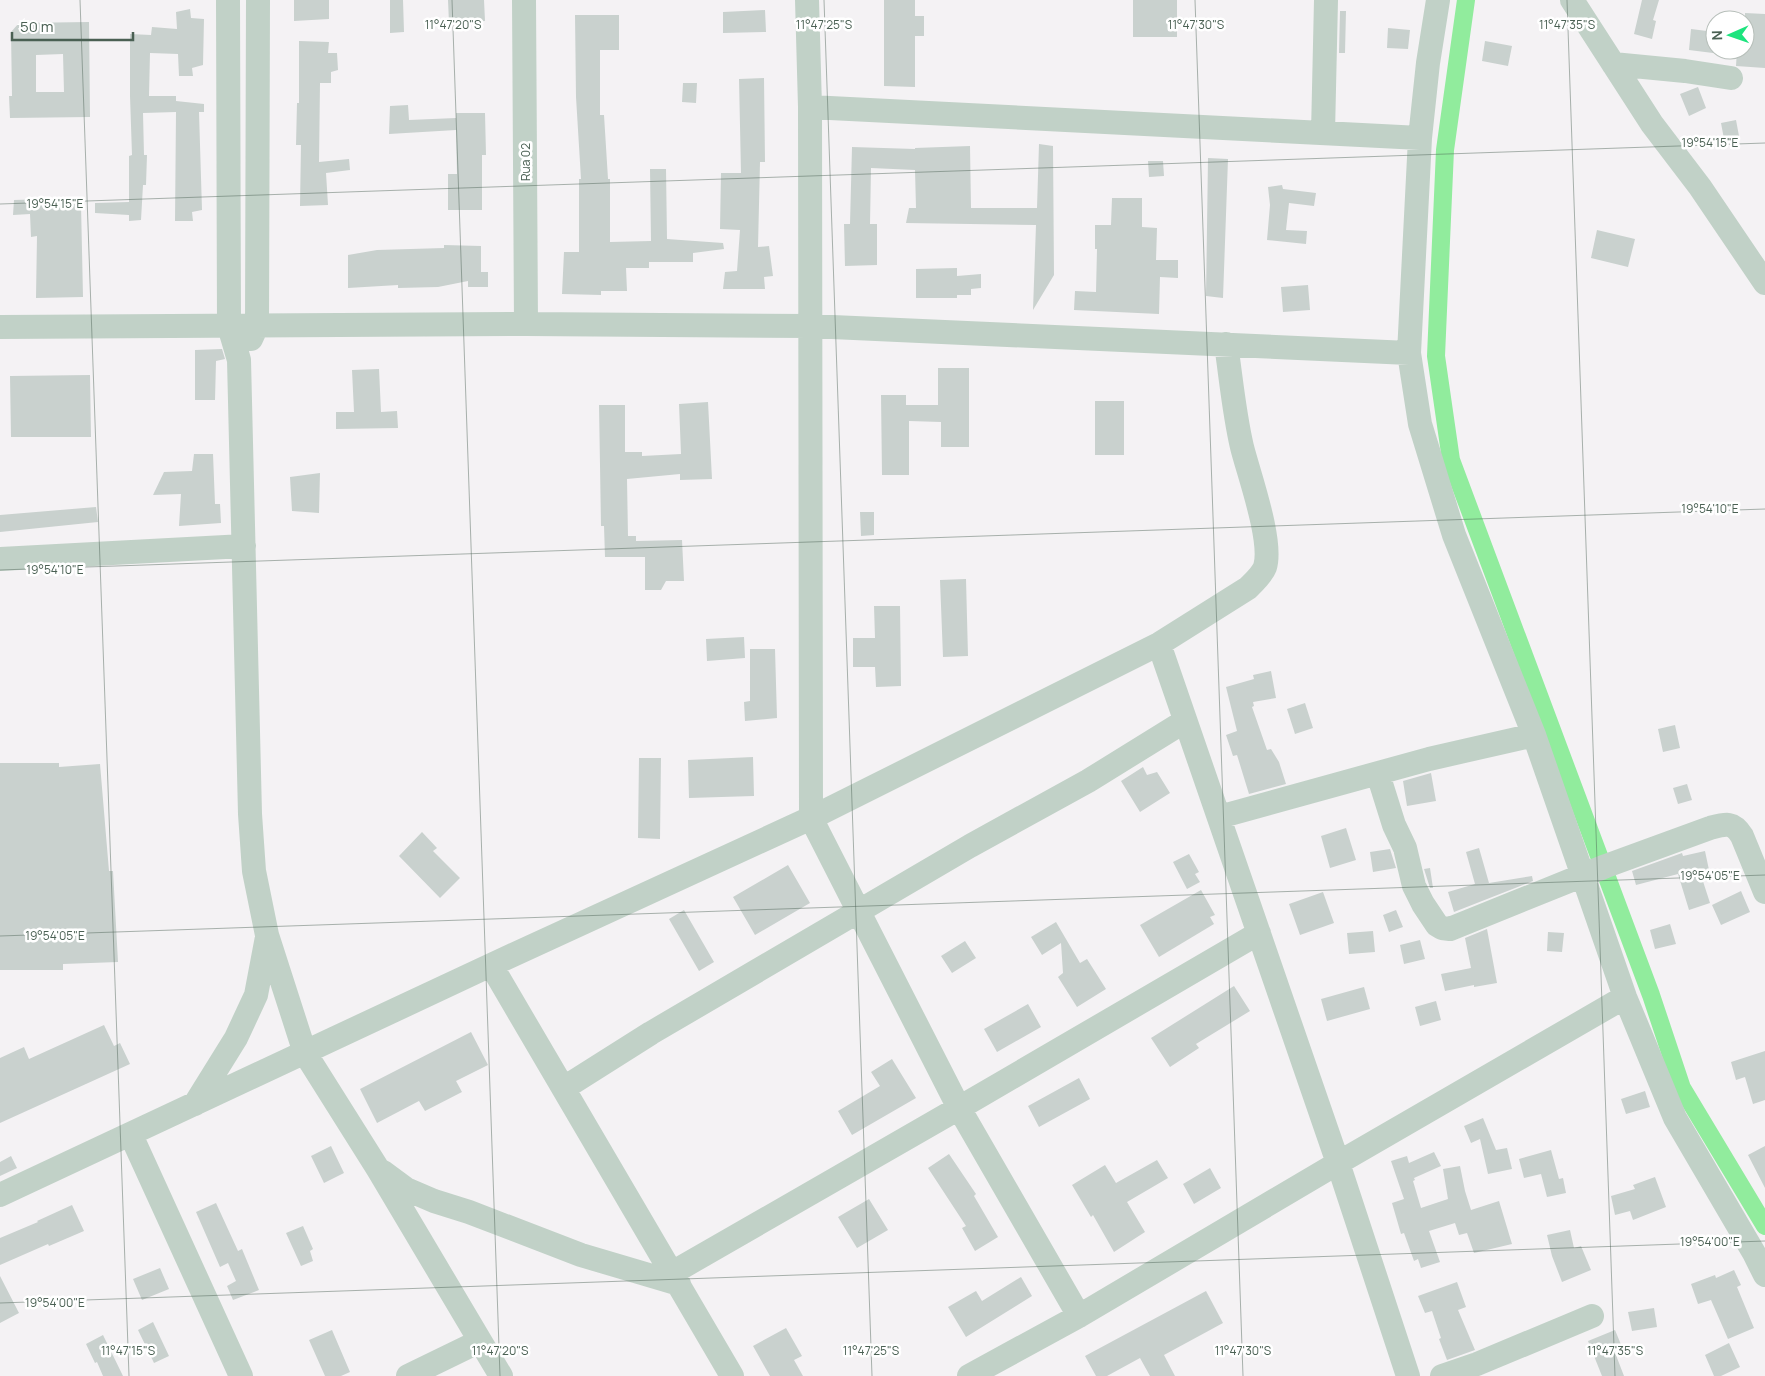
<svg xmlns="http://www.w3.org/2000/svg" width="1765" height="1376" font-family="Manrope,sans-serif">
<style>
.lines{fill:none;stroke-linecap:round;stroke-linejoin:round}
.canal{stroke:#91ec9d;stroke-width:18}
.building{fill:#c9d1ce;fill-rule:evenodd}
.minor{stroke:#c1d1c7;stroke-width:24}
.ticks{fill:none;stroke:#4a6053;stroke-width:1;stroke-opacity:0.45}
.labels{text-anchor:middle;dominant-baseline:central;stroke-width:5;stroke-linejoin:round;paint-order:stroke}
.street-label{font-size:12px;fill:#4a6053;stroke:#fff}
.ticks-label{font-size:12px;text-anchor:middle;fill:#4a6053;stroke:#fff;stroke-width:5;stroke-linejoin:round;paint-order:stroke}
</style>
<rect width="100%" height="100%" fill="#f4f2f4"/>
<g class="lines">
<path class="canal" d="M 1466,0 L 1445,150 L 1436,356 L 1451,460 L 1651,995 L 1682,1088 L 1765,1226"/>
</g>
<path class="building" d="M 294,0 L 329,0 L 329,19 L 294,21 Z
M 390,0 L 403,0 L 404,32 L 390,33 Z
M 448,0 L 484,0 L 485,21 L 449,23 Z
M 884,0 L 915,0 L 915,16 L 924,16 L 924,36 L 915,36 L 915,87 L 884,86 Z
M 1133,0 L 1177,0 L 1177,37 L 1133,37 Z
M 1642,0 L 1659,0 L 1653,20 L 1656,21 L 1652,39 L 1634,34 Z
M 190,9 L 191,18 L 204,19 L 203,65 L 192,68 L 193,76 L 179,76 L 178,54 L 150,53 L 149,96 L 176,96 L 176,101 L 204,104 L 204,112 L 199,112 L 202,210 L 192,212 L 193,221 L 175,221 L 176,112 L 143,113 L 144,155 L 147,155 L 146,185 L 143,185 L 141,220 L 129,221 L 129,215 L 95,213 L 95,203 L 129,202 L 129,156 L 132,155 L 130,96 L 130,34 L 151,35 L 152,27 L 177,29 L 176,12 Z
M 765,10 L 766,32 L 723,33 L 723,12 Z
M 1340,11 L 1346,11 L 1345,53 L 1339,53 Z
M 1745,13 L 1765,14 L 1765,68 L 1736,66 L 1737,50 L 1745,50 Z
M 575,15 L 619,15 L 619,50 L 600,50 L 600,115 L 604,115 L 608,179 L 610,179 L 610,242 L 651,241 L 650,169 L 666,169 L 667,239 L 723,243 L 724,249 L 693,253 L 693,262 L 649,262 L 649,268 L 626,268 L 627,291 L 601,291 L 601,295 L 562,294 L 564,252 L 579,252 L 579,179 L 581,179 L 576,97 Z
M 89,22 L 90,117 L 10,118 L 9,96 L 12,96 L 11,32 L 19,23 ZM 63,54 L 64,92 L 36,92 L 36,55 Z
M 1388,28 L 1410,30 L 1408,49 L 1387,48 Z
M 1691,29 L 1715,32 L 1713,53 L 1689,50 Z
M 299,41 L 329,42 L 328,53 L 337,53 L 338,70 L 331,72 L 331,83 L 320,83 L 319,162 L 349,159 L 350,170 L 326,173 L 328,205 L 300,206 L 301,145 L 296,145 L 297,103 L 299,103 Z
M 1485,41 L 1512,46 L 1508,66 L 1482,61 Z
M 764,78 L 765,162 L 760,162 L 758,247 L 769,246 L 773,276 L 764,277 L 765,289 L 723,289 L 725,272 L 737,271 L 740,230 L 720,229 L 721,173 L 741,173 L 739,79 Z
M 683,83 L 697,83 L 696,103 L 682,102 Z
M 1698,87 L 1706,108 L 1689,116 L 1680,94 Z
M 408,105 L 409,120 L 456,118 L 456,113 L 485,113 L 486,155 L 482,155 L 482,210 L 448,210 L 448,174 L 457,174 L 456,130 L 389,134 L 390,106 Z
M 1736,120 L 1739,136 L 1724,139 L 1721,123 Z
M 1039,144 L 1053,146 L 1054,275 L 1033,310 L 1036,225 L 906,223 L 909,208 L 916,208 L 915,170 L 871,168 L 870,224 L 877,224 L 877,265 L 845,266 L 844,224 L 850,224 L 852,147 L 915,149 L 915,148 L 970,146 L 971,208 L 1037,208 Z
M 1208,158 L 1228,159 L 1223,298 L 1206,296 Z
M 1148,161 L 1163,161 L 1164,176 L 1149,177 Z
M 1282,185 L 1283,189 L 1316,193 L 1314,206 L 1289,203 L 1286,230 L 1307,231 L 1306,244 L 1267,240 L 1270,205 L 1268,187 Z
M 79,198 L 79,204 L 81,204 L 83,297 L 36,298 L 37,236 L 31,237 L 30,214 L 13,215 L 14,200 Z
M 1112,198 L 1142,198 L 1142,227 L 1157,228 L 1156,260 L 1178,260 L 1178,278 L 1160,277 L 1159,314 L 1074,310 L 1075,291 L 1096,292 L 1097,249 L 1095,249 L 1095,225 L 1111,225 Z
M 1597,230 L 1635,239 L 1628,267 L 1591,258 Z
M 444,245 L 481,246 L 481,272 L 488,272 L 488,287 L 468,287 L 468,281 L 438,287 L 398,288 L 398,285 L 348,288 L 348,255 L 377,250 L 444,248 Z
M 957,268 L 957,276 L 981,274 L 981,288 L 971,289 L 971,295 L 957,295 L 957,298 L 916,298 L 916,269 Z
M 1308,285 L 1310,310 L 1283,312 L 1281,287 Z
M 222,349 L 225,359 L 216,361 L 215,400 L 195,400 L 195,350 Z
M 938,368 L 969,368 L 969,447 L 941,447 L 941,422 L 909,421 L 909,475 L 882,475 L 881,395 L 906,395 L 906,405 L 938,405 Z
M 379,369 L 381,412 L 397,411 L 398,428 L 336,429 L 336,412 L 354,412 L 352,370 Z
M 90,375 L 91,437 L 11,437 L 10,376 Z
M 1095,401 L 1124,401 L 1124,455 L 1095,455 Z
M 708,402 L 712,479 L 680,480 L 680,474 L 627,479 L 628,536 L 636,536 L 636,541 L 682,540 L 684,581 L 666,581 L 661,590 L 645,590 L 645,557 L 605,557 L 604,526 L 601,526 L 599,405 L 625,405 L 625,452 L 642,452 L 642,456 L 681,454 L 679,404 Z
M 194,454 L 213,454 L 215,504 L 220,504 L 221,523 L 179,526 L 181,494 L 153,495 L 164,472 L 192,471 Z
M 320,473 L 319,513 L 292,511 L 290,477 Z
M 96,507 L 98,522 L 0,532 L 0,515 Z
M 860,512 L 874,512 L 874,535 L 861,536 Z
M 966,579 L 968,656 L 943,657 L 940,580 Z
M 874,606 L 900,606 L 901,686 L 876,687 L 875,667 L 853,667 L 853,638 L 875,638 Z
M 744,637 L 745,658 L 707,661 L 706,639 Z
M 750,649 L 775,649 L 777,718 L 745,721 L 744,702 L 750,701 Z
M 1271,671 L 1276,698 L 1253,702 L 1254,706 L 1252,707 L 1267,750 L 1271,749 L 1279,762 L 1286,784 L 1249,794 L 1237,755 L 1233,756 L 1226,735 L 1237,731 L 1226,687 L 1254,679 L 1253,675 Z
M 1305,703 L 1313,728 L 1295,734 L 1287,709 Z
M 1675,725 L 1680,748 L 1663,752 L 1658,729 Z
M 753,757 L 754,796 L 689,798 L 688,760 Z
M 639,758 L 661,758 L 660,839 L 638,838 Z
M 0,763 L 59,763 L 59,767 L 100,764 L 109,871 L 113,871 L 118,962 L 63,964 L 63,970 L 0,970 Z
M 1143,767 L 1147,775 L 1157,772 L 1170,793 L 1140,812 L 1121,781 Z
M 1431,773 L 1436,801 L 1407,806 L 1403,781 Z
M 1687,784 L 1692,800 L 1678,804 L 1673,788 Z
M 1346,828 L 1356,860 L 1330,868 L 1321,836 Z
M 422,832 L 437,848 L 433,851 L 460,878 L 440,898 L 399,856 Z
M 1479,848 L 1489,883 L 1532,876 L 1533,881 L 1454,912 L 1448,892 L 1475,884 L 1466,852 Z
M 1390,849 L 1396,868 L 1373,872 L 1370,852 Z
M 1705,851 L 1709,870 L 1700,872 L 1710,903 L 1689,910 L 1678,874 L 1636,885 L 1632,871 L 1682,853 L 1683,856 Z
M 1189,854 L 1199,872 L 1195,874 L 1200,882 L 1187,889 L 1173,862 Z
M 788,865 L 810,903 L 755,935 L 733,897 Z
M 1430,868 L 1433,888 L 1430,888 L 1424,869 Z
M 1201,890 L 1215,915 L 1210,917 L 1214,924 L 1159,957 L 1140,925 Z
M 1741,891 L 1750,912 L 1721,925 L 1712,905 Z
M 1323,892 L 1334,923 L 1300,935 L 1289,904 Z
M 684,910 L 714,962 L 699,971 L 669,919 Z
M 1396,910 L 1403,927 L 1389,932 L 1383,915 Z
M 1056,922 L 1080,963 L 1087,959 L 1106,989 L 1077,1007 L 1058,977 L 1063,973 L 1061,943 L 1042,955 L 1031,937 Z
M 1670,924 L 1676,944 L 1655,949 L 1650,930 Z
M 1487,929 L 1497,983 L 1474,987 L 1474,985 L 1445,991 L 1441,974 L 1471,968 L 1465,938 Z
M 1373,931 L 1375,952 L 1349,954 L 1347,933 Z
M 1548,932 L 1564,933 L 1562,952 L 1547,951 Z
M 1420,940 L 1425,959 L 1404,964 L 1400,945 Z
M 965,941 L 976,958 L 952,973 L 941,956 Z
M 1234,986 L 1250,1011 L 1196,1044 L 1199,1048 L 1170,1067 L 1151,1038 Z
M 1364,987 L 1370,1009 L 1327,1021 L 1321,999 Z
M 1436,1001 L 1441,1020 L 1420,1026 L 1415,1007 Z
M 1028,1004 L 1041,1027 L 997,1052 L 984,1029 Z
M 104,1025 L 114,1046 L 120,1043 L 130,1064 L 0,1123 L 0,1058 L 24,1047 L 29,1059 Z
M 471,1032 L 488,1065 L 456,1081 L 462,1092 L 425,1111 L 419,1101 L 377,1123 L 360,1089 Z
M 1765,1051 L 1765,1100 L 1753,1104 L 1745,1077 L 1736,1080 L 1731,1062 Z
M 892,1059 L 916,1098 L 852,1135 L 838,1111 L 880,1086 L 871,1072 Z
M 1079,1078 L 1090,1099 L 1039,1127 L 1028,1106 Z
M 1645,1091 L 1650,1107 L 1626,1114 L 1621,1099 Z
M 1483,1118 L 1496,1150 L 1507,1148 L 1512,1169 L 1488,1174 L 1480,1139 L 1471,1143 L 1464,1126 Z
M 331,1146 L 344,1173 L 324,1183 L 311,1156 Z
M 1765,1146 L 1765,1188 L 1748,1155 Z
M 1551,1150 L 1559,1179 L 1563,1178 L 1566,1193 L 1547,1197 L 1541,1174 L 1524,1178 L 1519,1159 Z
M 1434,1152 L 1441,1166 L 1414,1178 L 1415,1180 L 1413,1181 L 1421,1208 L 1448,1199 L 1443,1169 L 1460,1166 L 1465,1191 L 1471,1210 L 1499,1201 L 1512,1244 L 1474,1253 L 1467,1233 L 1459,1235 L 1455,1223 L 1429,1231 L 1440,1262 L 1421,1268 L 1418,1259 L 1414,1261 L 1404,1233 L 1401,1234 L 1392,1203 L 1404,1199 L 1391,1161 L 1407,1156 L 1409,1163 Z
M 949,1154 L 976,1194 L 974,1196 L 998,1237 L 975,1251 L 962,1228 L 966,1226 L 928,1168 Z
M 11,1156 L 17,1168 L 0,1176 L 0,1162 Z
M 1157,1160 L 1168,1178 L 1127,1202 L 1145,1232 L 1114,1252 L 1093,1215 L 1091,1217 L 1072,1185 L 1105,1165 L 1116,1183 Z
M 1210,1168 L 1221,1188 L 1194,1204 L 1183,1184 Z
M 1655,1177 L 1666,1207 L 1633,1220 L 1630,1211 L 1615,1215 L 1611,1196 L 1635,1189 L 1633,1185 Z
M 869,1199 L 888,1230 L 857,1248 L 838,1217 Z
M 216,1203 L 238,1251 L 242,1249 L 259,1290 L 233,1300 L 227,1286 L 236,1281 L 228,1263 L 220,1267 L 196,1212 Z
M 72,1205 L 84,1231 L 49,1246 L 48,1244 L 0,1265 L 0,1238 L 38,1222 L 37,1221 Z
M 303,1226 L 313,1249 L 310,1251 L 313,1261 L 301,1266 L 286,1233 Z
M 1570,1230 L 1574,1248 L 1581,1246 L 1591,1270 L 1562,1282 L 1552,1256 L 1547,1235 Z
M 160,1268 L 169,1289 L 142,1300 L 133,1279 Z
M 1734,1270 L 1741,1285 L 1737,1287 L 1754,1328 L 1728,1339 L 1711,1300 L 1698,1304 L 1691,1284 L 1715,1275 L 1716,1278 Z
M 0,1276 L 19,1313 L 0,1323 Z
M 1021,1277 L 1032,1296 L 966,1337 L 948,1307 L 976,1291 L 982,1301 Z
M 1457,1282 L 1466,1307 L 1458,1310 L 1475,1350 L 1447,1360 L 1439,1339 L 1441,1338 L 1432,1311 L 1425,1313 L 1418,1296 Z
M 1206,1291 L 1223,1323 L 1164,1355 L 1175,1376 L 1150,1376 L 1140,1358 L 1107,1376 L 1096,1376 L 1085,1356 Z
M 1654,1308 L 1657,1327 L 1632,1331 L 1628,1312 Z
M 153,1322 L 169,1356 L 154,1363 L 138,1330 Z
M 786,1328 L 802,1356 L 794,1360 L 803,1376 L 770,1376 L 753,1346 Z
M 332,1330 L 350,1372 L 341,1376 L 325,1376 L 309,1340 Z
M 1615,1330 L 1622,1347 L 1614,1350 L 1624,1376 L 1602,1376 L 1588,1341 Z
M 103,1335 L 123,1376 L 103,1376 L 97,1362 L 95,1363 L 86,1344 Z
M 1729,1343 L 1740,1367 L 1721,1376 L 1714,1376 L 1705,1355 Z"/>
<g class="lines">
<path class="minor" d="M 228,0 L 229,326 L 239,360 L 250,814 L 254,871 L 267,935 L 305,1053 L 378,1169 L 501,1376
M 524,0 L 526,324
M 1438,0 L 1428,63 L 1420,138 L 1409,353 L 1420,424 L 1454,535 L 1534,735 L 1625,997 L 1675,1118 L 1754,1253 L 1765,1275
M 1572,0 L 1652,124 L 1700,187 L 1765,283
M 1613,64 L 1685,71 L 1731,78
M 810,107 L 1420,138
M 1323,133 L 1326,0
M 0,327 L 526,324 L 810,326 L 1409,353
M 251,339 L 257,326 L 258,0
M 0,559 L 244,546
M 1159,644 L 1338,1163 L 1408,1376
M 1378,774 L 1394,825 L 1405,848 L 1414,886 L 1423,904 L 1437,925 L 1442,928 L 1450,929 L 1606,866 L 1710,828 C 1725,824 1733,821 1742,836 L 1765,892
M 1219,817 L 1429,759 L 1534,735
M 491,965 L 732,1376
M 564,1088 L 651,1033 L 970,846 L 1088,781 L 1185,721
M 195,1104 L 236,1038 L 256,995 L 267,937
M 131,1135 L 241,1376
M 383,1172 L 406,1189 L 434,1201 L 469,1212 L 581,1255 L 679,1284
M 0,1195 L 491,965 L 811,818 L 810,107 L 807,0
M 672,1273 L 959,1108 L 1259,933
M 1079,1316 L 959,1108 L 811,818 L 1159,644 L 1248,588 C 1254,582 1262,575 1265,567 C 1273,541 1249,475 1242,447 C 1234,413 1231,378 1226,344
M 408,1376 L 480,1341
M 969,1376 L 1079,1316 L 1338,1163 L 1625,997
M 1442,1376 L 1477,1364 L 1592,1316"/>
</g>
<path class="ticks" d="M 80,0 L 129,1376M 452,0 L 500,1376M 824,0 L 872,1376M 1195,0 L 1243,1376M 1567,0 L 1615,1376M 0,204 L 1765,143M 0,570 L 1765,509M 0,936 L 1765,875M 0,1303 L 1765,1241"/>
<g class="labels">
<g class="street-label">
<text transform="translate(525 162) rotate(-90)">Rua 02</text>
</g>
</g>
<g class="ticks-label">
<text x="453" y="29">11°47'20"S</text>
<text x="824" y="29">11°47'25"S</text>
<text x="1196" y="29">11°47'30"S</text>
<text x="1567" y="29">11°47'35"S</text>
<text x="1710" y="147">19°54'15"E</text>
<text x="55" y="208">19°54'15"E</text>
<text x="1710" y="513">19°54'10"E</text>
<text x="55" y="574">19°54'10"E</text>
<text x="1710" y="880">19°54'05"E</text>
<text x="55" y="940">19°54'05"E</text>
<text x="1710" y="1246">19°54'00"E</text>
<text x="55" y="1307">19°54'00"E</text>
<text x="128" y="1355">11°47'15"S</text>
<text x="500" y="1355">11°47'20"S</text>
<text x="871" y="1355">11°47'25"S</text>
<text x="1243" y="1355">11°47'30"S</text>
<text x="1615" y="1355">11°47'35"S</text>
</g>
<g transform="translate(1730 35) rotate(268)"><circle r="24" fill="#ffffff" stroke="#b7bfba"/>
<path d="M0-4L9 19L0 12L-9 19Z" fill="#1de47e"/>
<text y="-8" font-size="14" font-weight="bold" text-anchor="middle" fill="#4a6053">N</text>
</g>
<path d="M12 32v8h121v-8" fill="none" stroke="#4a6053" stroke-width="2.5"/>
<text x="20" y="32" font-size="15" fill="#4a6053" stroke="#ffffff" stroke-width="4" paint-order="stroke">50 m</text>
</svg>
